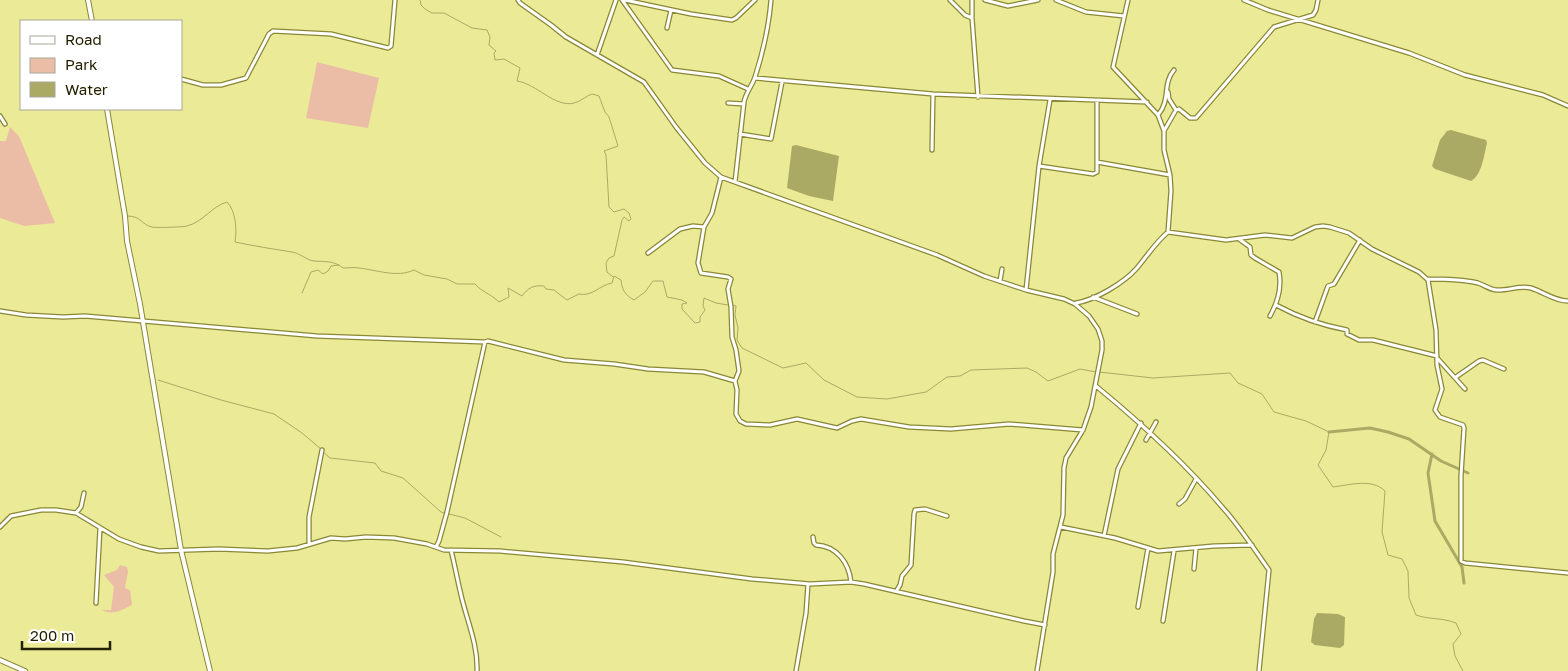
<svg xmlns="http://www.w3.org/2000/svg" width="1568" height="671" font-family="'Golos Text',sans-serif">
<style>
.green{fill:#ebbda6}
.water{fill:#abaa65}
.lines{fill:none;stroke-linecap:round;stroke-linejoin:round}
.stream{stroke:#abaa65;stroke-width:1}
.canal{stroke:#abaa65;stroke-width:3}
.street-casing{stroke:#8a8736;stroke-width:5.5}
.secondary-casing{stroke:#8a8736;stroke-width:6}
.street{stroke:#fff;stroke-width:3}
.secondary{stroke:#fff;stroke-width:4}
</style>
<rect width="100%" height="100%" fill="#ebea97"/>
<path class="green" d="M 317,62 L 379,78 L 368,128 L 306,118 Z
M 10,127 L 19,136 L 55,223 L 24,226 L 0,218 L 0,141 L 6,141 Z
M 120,565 L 127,567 L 128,572 L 125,588 L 130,590 L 132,605 C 121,610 114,616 102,610 L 111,610 L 114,587 L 104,575 L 117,570 Z"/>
<path class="water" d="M 1451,130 L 1486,140 L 1487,143 C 1484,155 1482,175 1471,181 L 1435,169 L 1432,166 L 1440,140 L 1447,131 Z
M 796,145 L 839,156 L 833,201 L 809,196 L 787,188 L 792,146 Z
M 1317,613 L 1338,614 L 1345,617 L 1344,645 L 1340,648 L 1315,645 L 1311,642 L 1314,619 Z"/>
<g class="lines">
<path class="stream" d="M 420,0 L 421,5 L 425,9 L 432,13 L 444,13 L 472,28 L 487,30 L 490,37 L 489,45 L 496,51 L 494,53 L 495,60 L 504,59 L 520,68 L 517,81 C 537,84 555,108 574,103 C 580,102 586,96 592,94 L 599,96 L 605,112 L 609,117 L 618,146 L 604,151 L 606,155 L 609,207 L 614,212 L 624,209 L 629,213 L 631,219 L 629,221 L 624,217 L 622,220 L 614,256 L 609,258 L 606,263 L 607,272 L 613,277
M 128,216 C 141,216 142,225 152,227 C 154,228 185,227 187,226 C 203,222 212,206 227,202 C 236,211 237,230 235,242 C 254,246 273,249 292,252 C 300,253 306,260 314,261 C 325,262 333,260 343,268 C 348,268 354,267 359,268 C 377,270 397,278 414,270 L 424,275 L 447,279 L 457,284 L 475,284 C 482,292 491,294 499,302 L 509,297 L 508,288 L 522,296 C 528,288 533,285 544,286 L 546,289 L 554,290 L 567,300 L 579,294 C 592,297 600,285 612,283 L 614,276 L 621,280 C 622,290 625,295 634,300 L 645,292 L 653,281 L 663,281 L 667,297 L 682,300 L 687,303 L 682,304 L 682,309 L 695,323 L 700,322 L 700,317 L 705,310 L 703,306 L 704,298 L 716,303 L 728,305
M 302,293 L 311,272 L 318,270 L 323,274 L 328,271 L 331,266 L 339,265
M 732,305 L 736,306 L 735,315 L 738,328 L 737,340 L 742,348 L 783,368 L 806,363 L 824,380 L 857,397 L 887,399 L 926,392 L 947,377 L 960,376 L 971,370 L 1027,368 L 1036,372 L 1048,381 L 1080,369 L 1096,372
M 1099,372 L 1153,378 L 1230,373 L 1238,383 L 1262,394 L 1274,412 L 1306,421 L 1329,432 L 1326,450 L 1318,465 L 1333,487 C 1349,485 1372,478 1385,491 L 1382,532 L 1388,555 L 1402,559 L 1408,571 L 1409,598 L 1416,615 C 1430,620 1440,617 1456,623 L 1461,634 L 1453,644 L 1455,656 L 1463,671
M 158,380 L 221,400 L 274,414 L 302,433 L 321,449
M 323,452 L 330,458 L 375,463 L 381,471 L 403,478 L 441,512 L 465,518 L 501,537"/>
<path class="canal" d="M 1329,432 L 1370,428 L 1388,432 L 1409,439 L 1441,461 L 1468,473
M 1432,454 L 1428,473 L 1435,521 L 1462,567 L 1464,583"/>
<defs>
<path id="street" d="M 518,0 L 520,3 L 551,25 L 566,37 L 644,82 L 676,127 L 705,163 L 721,177 L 937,255 L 984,276 L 1026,290 L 1064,299 L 1075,304 L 1089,316 L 1098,329 L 1102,341 L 1102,350 L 1091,407 L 1083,430 L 1066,458 L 1064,468 L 1063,515 L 1053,554 L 1053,572 L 1037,671
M 622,0 L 672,70 L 719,76 L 748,89
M 625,0 L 691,14 L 732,20 L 736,18 L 755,0
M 950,0 L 965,15 L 972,18 L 972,0
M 985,0 L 1008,6 L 1038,0
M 1056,0 L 1086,12 L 1124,16
M 1128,0 L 1113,67 L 1158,115 L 1164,131 L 1164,150 L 1170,175 L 1171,191 L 1168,232
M 1244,0 L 1268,10 L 1409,53 L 1465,75 L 1543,95 L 1568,106
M 972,18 L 978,97
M 667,28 L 671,10
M 597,55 L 616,0
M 755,78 L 933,94 L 1147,102
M 181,79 L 203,85 L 221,85 L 246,78 L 269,34 L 273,31 L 331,34 L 388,48 L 391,46 L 395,0
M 1168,92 L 1169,99 L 1176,110
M 1097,101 L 1097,162 L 1170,175
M 728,103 L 744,104
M 1158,115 C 1171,100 1162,84 1174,70
M 0,116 L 5,124
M 1164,131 L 1176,110 L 1179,109 L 1190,118 L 1196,118 L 1274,27 L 1313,15 L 1316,10 L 1318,0
M 740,134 L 771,139 L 782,82
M 932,150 L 933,94
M 1039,166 L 1050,100
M 721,177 L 712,213 L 704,227 L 698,263 L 701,273 L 728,277 L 731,279 L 728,289 L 731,307 L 732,337 L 736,350 L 739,371 L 735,381 L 737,390 L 736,414 L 740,421 L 746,424 L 770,425 L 797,419 L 837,428 L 852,421 L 861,419 L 909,427 L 951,429 L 1009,424 L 1083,430
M 735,182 L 744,102 C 746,92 752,86 755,77 C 763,52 769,26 771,0
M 1239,239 L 1250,247 L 1251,255 L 1255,258 L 1279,272 C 1282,288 1278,302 1270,316
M 648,253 L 680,229 L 693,226 L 704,227
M 1427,279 C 1444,279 1461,279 1478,283 C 1484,285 1489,289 1496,290 C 1508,291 1519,285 1531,288 C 1544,292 1554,301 1568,301
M 1000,281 L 1002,269
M 1026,290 L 1039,166 L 1093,174 L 1097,172 L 1097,162
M 1093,297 L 1137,314
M 1076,303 C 1095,300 1124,283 1137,268 C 1148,255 1155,243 1168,232 L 1226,240 L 1265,235 L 1292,238 L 1315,227 L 1323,226 L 1330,227 L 1349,233 L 1372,249 L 1419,272 L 1428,280 L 1436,330 L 1437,365 L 1442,389 L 1435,410 L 1440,417 L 1463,425 L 1464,428 L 1461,476 L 1461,561 L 1465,563 L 1568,573
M 1276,305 C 1300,318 1320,325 1347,330 L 1347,334 L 1359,340 L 1373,340 L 1437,356
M 0,311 L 26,315 L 63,317 L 85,316 L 317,336 L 485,342
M 1315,322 L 1328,286 L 1334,284 L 1360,240
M 1438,359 L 1465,389
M 1456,377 L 1479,361 L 1483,360 L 1504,369
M 1096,386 C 1141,423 1185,463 1223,508 C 1240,527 1254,549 1269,570 L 1259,671
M 1146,440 L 1156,422
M 1179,504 L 1185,499 L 1196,479
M 76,513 L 81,507 L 84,493
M 0,527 L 11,516 L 41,510 L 56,510 L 76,513 L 119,539 L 141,547 L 159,551 L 219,549 L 268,551 L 297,548 L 331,538 L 345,539 L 366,537 L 394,538 L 427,544 L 444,550 L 500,551 L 623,562 L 752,579 L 810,584 L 851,582 L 864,584 L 1024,621 L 1045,625
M 1061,527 L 1115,538 L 1158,551 L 1214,546 L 1252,545
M 1104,536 L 1118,469 L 1141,423
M 813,537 L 814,543 L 816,545 C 837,546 849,563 851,582
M 309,544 L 309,517 L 322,450
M 436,547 L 439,541 L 447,512 L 485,342 L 488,341 L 564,360 L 614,364 L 648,369 L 704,372 L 735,381
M 451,550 C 455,566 458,583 462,599 C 468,623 478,646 477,671
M 1194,569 L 1196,548
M 897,590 L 900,585 L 902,576 L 911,565 L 914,514 L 915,510 L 925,509 L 947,516
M 96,603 L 100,528
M 1138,607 L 1148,548
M 1163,621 L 1174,551
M 796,671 L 806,613 L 808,584"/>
<path id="secondary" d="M 88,0 L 92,21
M 107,109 L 125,216 L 127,241 L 140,304 L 181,550 L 210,671
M 0,660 L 25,671"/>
</defs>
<use href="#street" class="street-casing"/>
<use href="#secondary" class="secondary-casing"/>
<use href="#street" class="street"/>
<use href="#secondary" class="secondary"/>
</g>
<rect x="20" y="20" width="162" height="90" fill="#ffffff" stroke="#a7a699"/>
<rect x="30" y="36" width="25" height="8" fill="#ffffff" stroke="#a7a699"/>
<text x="65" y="45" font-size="15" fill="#232100">Road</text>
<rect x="30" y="58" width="25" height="15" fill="#ebbda6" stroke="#a7a699"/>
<text x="65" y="70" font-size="15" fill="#232100">Park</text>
<rect x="30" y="82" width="25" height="15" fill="#abaa65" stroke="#a7a699"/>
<text x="65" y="95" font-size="15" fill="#232100">Water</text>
<path d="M22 641v8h88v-8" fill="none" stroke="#232100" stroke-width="2.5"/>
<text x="30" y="641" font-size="15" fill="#232100" stroke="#ffffff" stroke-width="4" paint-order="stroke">200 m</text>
</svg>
